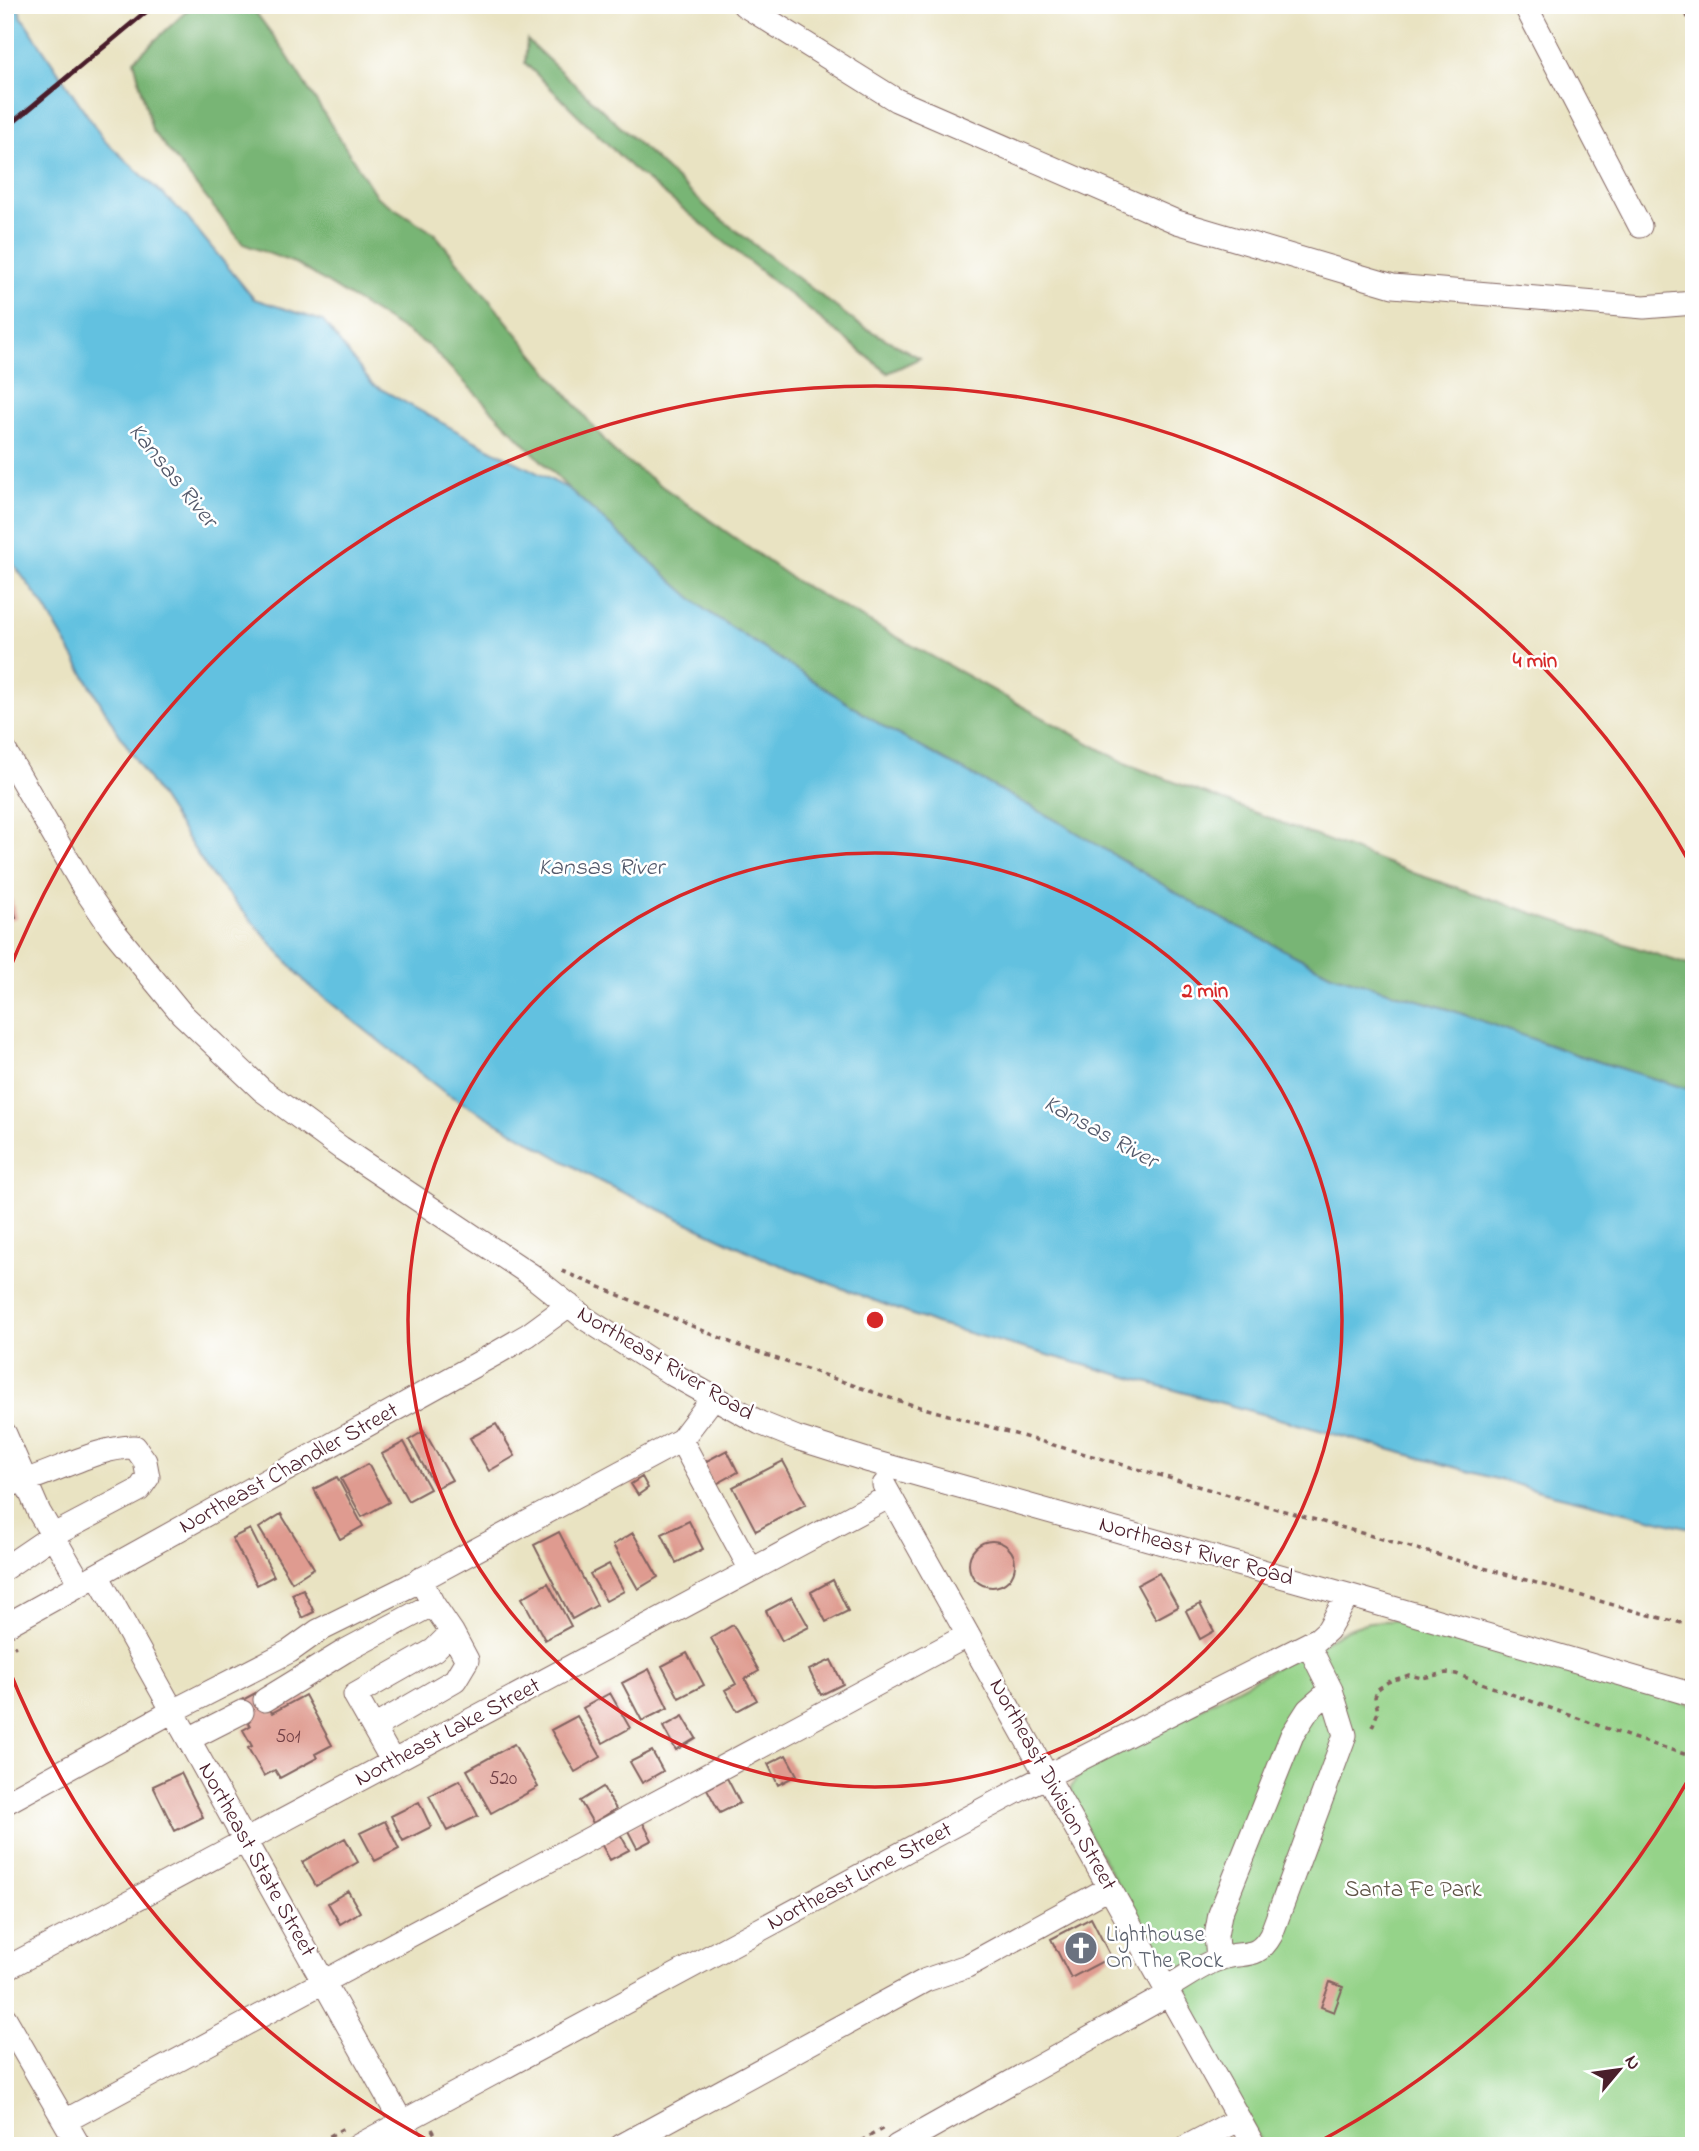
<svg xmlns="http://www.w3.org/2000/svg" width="1699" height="2151" font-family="'Indie Flower',sans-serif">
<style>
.green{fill:#95d389;stroke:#70795a;stroke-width:2}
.forest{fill:#78b575;stroke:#616a50;stroke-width:2}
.water{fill:#62c1e0;stroke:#567086;stroke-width:2}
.building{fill:#df9b90}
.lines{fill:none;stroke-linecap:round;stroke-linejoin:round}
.minor-casing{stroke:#826460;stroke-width:25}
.path{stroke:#826460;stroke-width:3.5;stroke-dasharray:5 5;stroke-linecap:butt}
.minor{stroke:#fff;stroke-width:23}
.rail{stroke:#4a1f2b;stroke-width:5}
.ring{fill:none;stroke:#d62828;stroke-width:3.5}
.labels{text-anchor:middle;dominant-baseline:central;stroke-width:5;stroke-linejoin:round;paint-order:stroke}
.number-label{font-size:19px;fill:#6f3e44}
.street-label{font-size:23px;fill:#4a1f2b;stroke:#fff}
.park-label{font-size:23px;fill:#605547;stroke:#fff}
.worship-label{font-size:23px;fill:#5b616d;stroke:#fff;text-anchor:start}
.water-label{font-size:24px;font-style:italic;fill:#52586a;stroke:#fff}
.centre{fill:#d62828;stroke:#fff;stroke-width:3.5}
.ring-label{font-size:21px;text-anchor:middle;font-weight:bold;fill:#d62828;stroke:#fff;stroke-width:5;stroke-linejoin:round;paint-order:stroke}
</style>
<rect width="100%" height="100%" fill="#fff"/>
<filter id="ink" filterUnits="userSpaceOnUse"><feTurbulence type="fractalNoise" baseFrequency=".0143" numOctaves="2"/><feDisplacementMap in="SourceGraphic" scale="14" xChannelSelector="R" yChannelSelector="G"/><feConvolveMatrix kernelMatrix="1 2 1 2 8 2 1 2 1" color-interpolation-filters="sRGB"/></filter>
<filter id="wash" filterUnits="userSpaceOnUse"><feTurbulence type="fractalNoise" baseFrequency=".00686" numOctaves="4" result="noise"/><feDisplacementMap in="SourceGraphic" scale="28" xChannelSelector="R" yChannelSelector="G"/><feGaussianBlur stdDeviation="1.57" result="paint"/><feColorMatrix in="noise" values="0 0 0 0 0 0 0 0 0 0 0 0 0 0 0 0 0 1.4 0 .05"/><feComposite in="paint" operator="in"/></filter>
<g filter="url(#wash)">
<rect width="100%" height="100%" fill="#e9e3c2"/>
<path class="green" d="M 1398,1620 L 1694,1706 L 1694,2146 L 1263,2146 L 1069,1798 C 1070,1786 1074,1780 1083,1771 L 1346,1630 L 1369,1622 Z"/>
<path class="forest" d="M 193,5 L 250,5 L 281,46 L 377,197 L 435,234 L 615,453 L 797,582 L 1127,764 L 1416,874 L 1694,967 L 1694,1091 L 1580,1056 L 1451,1010 L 1331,974 L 1203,909 L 1061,823 L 887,729 L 705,610 L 569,489 L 429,346 L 297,264 L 243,244 L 152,130 L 134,60 Z
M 527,40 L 713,213 L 858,324 L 920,358 L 888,373 L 632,168 L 525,63 Z"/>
<path class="water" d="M 5,5 L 18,5 L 21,16 L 104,140 L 185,215 L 254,299 L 323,321 L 372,384 L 475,441 L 569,489 L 705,610 L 887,729 L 1061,823 L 1203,909 L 1331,974 L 1451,1010 L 1580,1056 L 1694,1091 L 1694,1529 L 1540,1491 L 936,1324 L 765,1259 L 599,1181 L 444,1092 L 308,985 L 211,875 L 114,726 L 43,604 L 5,553 Z"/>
<g id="blocks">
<path class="building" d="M 8,880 L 16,918 L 5,921 L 5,881 Z
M 496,1424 L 515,1456 L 489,1471 L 470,1438 Z
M 424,1431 L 452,1480 L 436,1488 L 409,1440 Z
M 404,1442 L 430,1489 L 408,1501 L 382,1454 Z
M 727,1450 L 738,1472 L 713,1486 L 701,1464 Z
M 783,1461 L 806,1504 L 756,1531 L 733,1487 Z
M 368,1464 L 389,1502 L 362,1517 L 341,1479 Z
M 337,1477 L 363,1526 L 340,1539 L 314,1489 Z
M 642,1477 L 648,1488 L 638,1495 L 631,1484 Z
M 281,1514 L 314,1568 L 292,1582 L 259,1528 Z
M 689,1521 L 703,1549 L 676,1563 L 662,1534 Z
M 250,1529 L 274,1576 L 257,1585 L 232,1538 Z
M 559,1532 L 597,1605 L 572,1619 L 534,1545 Z
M 633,1533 L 658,1577 L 638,1589 L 613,1545 Z
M969 1564a23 23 0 1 1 46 0a23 23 0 1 1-46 0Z
M 609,1564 L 624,1591 L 606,1601 L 590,1574 Z
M 1159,1573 L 1178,1607 L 1156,1619 L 1137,1585 Z
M 833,1580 L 848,1611 L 826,1622 L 811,1592 Z
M 548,1583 L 571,1626 L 545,1640 L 522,1598 Z
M 303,1589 L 314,1612 L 302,1618 L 292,1594 Z
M 792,1597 L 809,1627 L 782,1641 L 766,1611 Z
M 1200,1604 L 1214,1631 L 1200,1639 L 1186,1611 Z
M 733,1625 L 759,1671 L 745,1679 L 757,1700 L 737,1711 L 725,1690 L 736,1684 L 711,1638 Z
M 687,1653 L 704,1685 L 679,1698 L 662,1666 Z
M 831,1660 L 843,1684 L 821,1695 L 809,1670 Z
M 649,1669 L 668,1708 L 642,1721 L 622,1683 Z
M 259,1691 L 272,1713 L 305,1695 L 332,1745 L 315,1754 L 317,1758 L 280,1778 L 275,1770 L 264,1776 L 248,1748 L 252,1746 L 243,1730 L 250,1726 L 237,1703 Z
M 610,1693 L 630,1728 L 603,1743 L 583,1708 Z
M 577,1716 L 601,1757 L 575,1772 L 551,1730 Z
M 683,1716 L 696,1738 L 676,1750 L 663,1727 Z
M 514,1744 L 538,1787 L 491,1813 L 467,1770 Z
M 652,1751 L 663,1771 L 642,1783 L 630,1762 Z
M 786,1755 L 797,1775 L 778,1785 L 768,1764 Z
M 181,1773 L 203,1817 L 175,1831 L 153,1786 Z
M 727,1778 L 740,1803 L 720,1813 L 707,1789 Z
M 460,1780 L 478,1816 L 447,1831 L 429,1796 Z
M 603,1787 L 616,1809 L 593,1823 L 580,1801 Z
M 419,1802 L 431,1827 L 403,1841 L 391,1816 Z
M 385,1821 L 399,1849 L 375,1861 L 360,1833 Z
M 642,1821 L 652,1840 L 637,1848 L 627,1829 Z
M 619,1832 L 629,1850 L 610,1860 L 600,1842 Z
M 345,1838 L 358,1862 L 316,1886 L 302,1862 Z
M 348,1891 L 360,1912 L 340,1924 L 328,1903 Z
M 1091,1918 L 1111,1957 L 1071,1978 L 1051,1939 Z
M 1330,1982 L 1343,1987 L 1334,2012 L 1321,2007 Z"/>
</g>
</g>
<g filter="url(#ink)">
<use href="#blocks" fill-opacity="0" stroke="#826460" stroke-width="2"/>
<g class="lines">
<defs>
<path id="minor" d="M 744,5 L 896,100 L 1177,222 L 1393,286 L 1644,307 L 1694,303
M 1525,5 L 1640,226
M 5,751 L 84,888 L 112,929 L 182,1014 L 262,1090 L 341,1148 L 531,1275 L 586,1319 L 672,1374 L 760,1423 L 797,1438 L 870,1461 L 1348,1595 L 1694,1695
M 5,1434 L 39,1512 L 81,1584
M 681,1440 L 751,1570
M 884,1485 L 1254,2146
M 5,1486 C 48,1478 94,1446 135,1447 L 145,1461 L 148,1477 L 139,1490 L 52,1536 L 5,1568
M 97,1575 L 415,2146
M 5,1626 L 495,1354 L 528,1335 L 569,1305
M 265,1700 L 345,1651 L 433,1604
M 377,1734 L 381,1723 L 455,1680 L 467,1660 L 452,1632
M 189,1739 L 242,1712
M 393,1762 L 355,1695 L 434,1650 L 452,1632 L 433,1604 L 420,1579
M 5,1803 L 173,1711 L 290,1651 L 318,1631 L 409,1586 L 681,1440 L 713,1398
M 1218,1959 L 1216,1936 L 1220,1914 L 1292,1735 L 1308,1710 L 1331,1690
M 5,1969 L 890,1496
M 1166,1988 C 1183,1979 1201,1965 1219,1959 C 1243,1950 1256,1962 1271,1935 L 1345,1735 L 1331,1690 L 1308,1644
M 5,2018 L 79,2146
M 65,2121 L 968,1635
M 358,2146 L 1023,1788 L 1318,1639 L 1328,1630 L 1348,1595
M 621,2146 L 926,1980 L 967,1966 L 1109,1888
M 897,2146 L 1169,1994
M 1188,2146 L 1239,2119"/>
</defs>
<use href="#minor" class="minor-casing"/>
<path class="path" d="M 1681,5 L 1694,28
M 562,1271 L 737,1345 L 896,1400 L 1645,1614 L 1694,1626
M 5,1652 L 16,1646
M 1372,1727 L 1378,1712 L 1375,1697 L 1378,1689 L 1388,1682 L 1409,1675 L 1422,1678 L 1446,1673 L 1456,1674 L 1633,1738 L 1694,1757
M 432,2129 L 441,2146
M 312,2146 L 344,2128
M 852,2146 L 884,2128"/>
<use href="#minor" class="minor"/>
<path class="rail" d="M 5,129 L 154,5"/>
</g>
</g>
<g class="ring">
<circle cx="875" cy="1320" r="467"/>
<path d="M1692 1773A934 934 0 0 1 1313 2145M437 2145A934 934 0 0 1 6 1662M6 978A934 934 0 0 1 1692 867"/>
</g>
<defs>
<symbol id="church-disc" viewBox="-11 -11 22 22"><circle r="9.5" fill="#6b7280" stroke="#fff"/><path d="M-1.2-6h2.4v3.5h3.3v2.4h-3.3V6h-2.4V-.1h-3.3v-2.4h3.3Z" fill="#fff"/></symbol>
</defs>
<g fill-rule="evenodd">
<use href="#church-disc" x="1062" y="1929" width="38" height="38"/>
</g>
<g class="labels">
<g class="number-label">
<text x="288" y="1737">501</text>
<text x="503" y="1779">520</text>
</g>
<g class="street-label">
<text transform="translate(665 1364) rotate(31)">Northeast River Road</text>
<text transform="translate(289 1469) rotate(-29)">Northeast Chandler Street</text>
<text transform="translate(1196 1552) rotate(16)">Northeast River Road</text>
<text transform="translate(448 1733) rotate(-28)">Northeast Lake Street</text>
<text transform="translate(1052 1785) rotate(61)">Northeast Division Street</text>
<text transform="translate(256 1860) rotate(61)">Northeast State Street</text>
<text transform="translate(860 1877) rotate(-28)">Northeast Lime Street</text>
</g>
<g class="park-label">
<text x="1413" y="1890">Santa Fe Park</text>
</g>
<g class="worship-label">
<text x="1106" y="1935">Lighthouse<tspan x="1106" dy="26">On The Rock</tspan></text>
</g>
<g class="water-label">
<text transform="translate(172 476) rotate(51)">Kansas River</text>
<text x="601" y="868">Kansas River</text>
<text transform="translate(1100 1133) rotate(29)">Kansas River</text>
</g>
</g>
<circle cx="875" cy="1320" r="10" class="centre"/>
<g class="ring-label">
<text x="1535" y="667">4 min</text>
<text x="1205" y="997">2 min</text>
</g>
<rect width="1699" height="2151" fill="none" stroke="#fff" stroke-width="28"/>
<g transform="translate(1619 2070) rotate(61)" stroke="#ffffff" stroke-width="5" paint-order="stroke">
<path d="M0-5L12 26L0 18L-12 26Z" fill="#4a1f2b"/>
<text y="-10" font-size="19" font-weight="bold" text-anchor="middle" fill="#4a1f2b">N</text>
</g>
</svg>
